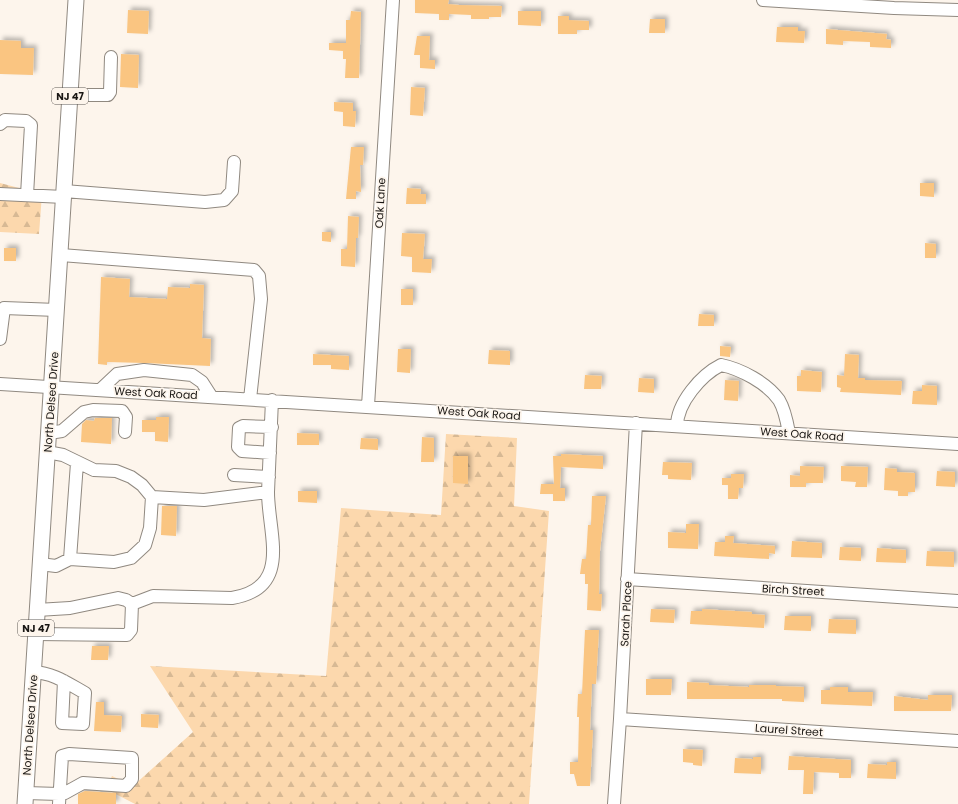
<svg xmlns="http://www.w3.org/2000/svg" width="958" height="804" font-family="Poppins,sans-serif">
<style>
.forest{fill:url(#forest-firs)}
.building{fill:#fac581;filter:url(#shadow)}
.lines{fill:none;stroke-linecap:round;stroke-linejoin:round}
.minor-casing{stroke:#908980;stroke-width:14}
.major-casing{stroke:#908980;stroke-width:17}
.minor{stroke:#fff;stroke-width:12}
.major{stroke:#fff;stroke-width:15}
.labels{text-anchor:middle;dominant-baseline:central;stroke-width:3.5;stroke-linejoin:round;paint-order:stroke}
.shield{fill:#fdf5ec;stroke:#5d5954;stroke-width:1}
.shield-label{font-size:10px;font-weight:bold;fill:#191613}
.street-label{font-size:11px;fill:#191613;stroke:#fdf5ec}
</style>
<defs>
<pattern id="forest-firs" width="22" height="20" patternUnits="userSpaceOnUse"><rect width="22" height="20" fill="#fcd8ad"/><path d="M5 1l3.5 6h-7zM16 11l3.5 6h-7z" fill="#d7b994"/></pattern>
<filter id="shadow"><feDropShadow dx="3" dy="-3" stdDeviation="2" flood-color="#0004"/></filter>
</defs>
<rect width="100%" height="100%" fill="#fdf5ec"/>
<path class="forest" d="M 0,183 L 42,194 L 39,234 L 0,232 Z
M 446,434 L 517,438 L 514,506 L 549,511 L 529,804 L 135,804 L 106,789 L 112,776 L 133,786 L 193,732 L 150,666 L 326,676 L 341,508 L 441,515 Z"/>
<path class="building" d="M 415,0 L 449,0 L 448,4 L 459,5 L 502,6 L 501,17 L 489,17 L 489,19 L 471,19 L 471,15 L 449,14 L 449,20 L 439,20 L 439,14 L 415,13 Z
M 128,10 L 149,11 L 148,34 L 127,33 Z
M 351,11 L 361,12 L 359,78 L 345,78 L 346,59 L 343,59 L 343,51 L 329,50 L 329,43 L 346,43 L 346,20 L 350,20 Z
M 518,11 L 541,11 L 541,26 L 518,25 Z
M 558,16 L 569,16 L 569,20 L 589,21 L 589,30 L 577,30 L 577,34 L 558,34 Z
M 650,19 L 665,19 L 665,33 L 649,33 Z
M 777,27 L 798,27 L 798,31 L 805,31 L 804,43 L 776,42 Z
M 826,29 L 887,34 L 886,39 L 891,40 L 891,48 L 870,47 L 870,42 L 843,41 L 843,45 L 826,44 Z
M 417,36 L 430,36 L 429,60 L 435,60 L 435,69 L 420,68 L 420,55 L 414,55 Z
M 0,40 L 21,41 L 21,48 L 34,48 L 33,75 L 0,74 Z
M 121,54 L 139,55 L 138,88 L 120,87 Z
M 411,87 L 425,88 L 423,116 L 410,115 Z
M 334,102 L 353,103 L 353,111 L 356,111 L 355,127 L 343,126 L 343,112 L 334,111 Z
M 351,147 L 364,147 L 363,165 L 360,165 L 361,192 L 356,191 L 356,199 L 346,199 Z
M 920,183 L 934,183 L 934,197 L 920,196 Z
M 407,188 L 421,189 L 420,194 L 426,194 L 426,204 L 406,204 Z
M 348,216 L 359,217 L 358,238 L 356,238 L 355,267 L 341,266 L 341,249 L 347,249 Z
M 322,232 L 331,232 L 331,242 L 322,241 Z
M 402,233 L 425,234 L 423,259 L 432,259 L 431,273 L 412,272 L 412,257 L 401,256 Z
M 925,243 L 936,244 L 936,258 L 925,258 Z
M 4,248 L 16,248 L 16,261 L 4,261 Z
M 101,277 L 130,279 L 129,297 L 167,299 L 168,287 L 190,288 L 190,284 L 204,285 L 202,338 L 211,339 L 210,366 L 145,363 L 107,362 L 107,365 L 98,364 Z
M 401,289 L 413,289 L 413,305 L 401,305 Z
M 699,314 L 714,315 L 714,326 L 698,326 Z
M 720,346 L 731,347 L 730,357 L 720,356 Z
M 398,349 L 411,349 L 410,373 L 397,372 Z
M 489,350 L 510,351 L 510,365 L 488,364 Z
M 313,354 L 349,356 L 349,370 L 331,369 L 331,365 L 313,365 Z
M 845,354 L 859,355 L 858,378 L 865,378 L 865,380 L 902,381 L 901,395 L 840,392 L 841,388 L 837,387 L 837,375 L 844,376 Z
M 801,370 L 822,372 L 821,392 L 797,391 L 797,376 L 801,376 Z
M 585,375 L 602,376 L 601,389 L 584,389 Z
M 639,378 L 654,379 L 654,393 L 638,392 Z
M 725,380 L 739,381 L 738,401 L 724,400 Z
M 922,385 L 937,386 L 937,405 L 912,404 L 913,391 L 922,391 Z
M 156,417 L 169,417 L 168,442 L 155,441 L 155,432 L 142,432 L 142,420 L 156,420 Z
M 95,418 L 112,418 L 111,444 L 81,442 L 82,424 L 86,420 L 94,421 Z
M 297,433 L 319,434 L 319,445 L 297,445 Z
M 422,437 L 434,438 L 434,462 L 421,462 Z
M 361,438 L 378,439 L 378,450 L 360,449 Z
M 561,454 L 603,456 L 603,469 L 561,467 L 560,488 L 565,488 L 565,501 L 553,501 L 553,494 L 540,494 L 541,484 L 554,484 L 553,456 L 561,456 Z
M 453,456 L 468,456 L 468,484 L 453,483 Z
M 663,462 L 692,463 L 691,480 L 668,479 L 668,475 L 662,475 Z
M 800,466 L 824,467 L 823,483 L 806,483 L 806,487 L 790,487 L 790,475 L 800,476 Z
M 841,466 L 868,467 L 867,487 L 855,487 L 856,482 L 841,481 Z
M 885,468 L 897,469 L 897,472 L 915,473 L 915,492 L 908,492 L 908,496 L 898,496 L 898,491 L 884,490 Z
M 937,471 L 955,472 L 955,487 L 936,486 Z
M 731,474 L 744,474 L 743,488 L 739,488 L 738,499 L 728,499 L 728,485 L 722,485 L 722,478 L 731,478 Z
M 298,491 L 317,491 L 317,503 L 298,502 Z
M 592,496 L 606,496 L 600,551 L 599,594 L 602,594 L 601,611 L 587,610 L 588,584 L 585,584 L 585,574 L 580,574 L 582,559 L 586,559 L 588,525 L 591,525 Z
M 162,506 L 177,506 L 176,536 L 161,535 Z
M 686,524 L 699,524 L 698,549 L 668,548 L 668,532 L 686,533 Z
M 725,536 L 734,536 L 733,543 L 775,546 L 775,554 L 769,553 L 769,559 L 714,556 L 715,542 L 725,542 Z
M 792,541 L 822,543 L 822,558 L 791,557 Z
M 840,547 L 861,548 L 861,561 L 839,560 Z
M 877,548 L 906,550 L 906,563 L 876,562 Z
M 927,551 L 954,552 L 954,567 L 926,566 Z
M 651,609 L 675,610 L 674,623 L 650,622 Z
M 702,609 L 752,612 L 752,614 L 765,615 L 764,628 L 690,624 L 691,611 L 702,611 Z
M 785,616 L 811,616 L 811,631 L 784,630 Z
M 829,619 L 856,620 L 856,634 L 828,633 Z
M 585,630 L 599,630 L 596,684 L 592,684 L 590,730 L 593,730 L 590,786 L 577,786 L 574,774 L 570,774 L 570,762 L 578,762 L 579,717 L 577,717 L 578,694 L 582,694 Z
M 92,646 L 109,646 L 108,660 L 91,660 Z
M 646,679 L 672,679 L 671,695 L 646,695 Z
M 687,682 L 709,683 L 709,685 L 749,687 L 749,685 L 776,685 L 776,686 L 804,687 L 804,702 L 782,701 L 782,699 L 687,699 Z
M 830,687 L 848,687 L 848,692 L 873,692 L 872,706 L 821,704 L 821,690 L 830,690 Z
M 928,695 L 952,695 L 951,711 L 894,711 L 894,696 L 928,700 Z
M 96,702 L 104,702 L 104,715 L 122,716 L 121,732 L 94,731 Z
M 141,714 L 159,715 L 158,728 L 141,727 Z
M 683,749 L 703,750 L 702,766 L 693,765 L 693,763 L 683,762 Z
M 789,756 L 851,760 L 851,778 L 839,778 L 839,773 L 814,772 L 813,794 L 803,794 L 804,770 L 788,770 Z
M 753,757 L 761,757 L 761,774 L 734,773 L 735,758 L 753,759 Z
M 887,762 L 896,762 L 896,779 L 867,778 L 868,764 L 887,765 Z
M 85,791 L 116,793 L 116,804 L 78,804 L 78,794 Z"/>
<g class="lines">
<defs>
<path id="minor" d="M 763,0 L 894,8 L 958,10
M 70,95 L 108,95 L 110,92 L 111,57
M 0,124 L 5,120 L 26,121 L 31,125 L 27,195
M 64,191 L 205,202 L 224,200 L 232,191 L 234,162
M 0,194 L 64,197
M 61,255 L 254,270 L 259,276 L 261,299 L 250,399
M 0,339 L 4,308 L 57,310
M 0,384 L 958,444
M 100,390 L 117,374 L 144,370 L 192,375 L 202,382 L 211,396
M 368,406 L 393,0
M 677,426 C 677,403 701,375 721,365 C 741,369 767,383 779,400 C 785,410 787,422 789,433
M 49,433 L 62,431 L 84,412 L 93,410 L 122,411 L 126,417 L 125,432
M 270,453 L 242,451 L 238,447 L 239,428 L 243,426 L 272,427
M 234,475 L 269,477
M 152,497 L 204,500 L 268,492 L 272,400
M 70,559 L 77,463
M 40,564 L 56,566 L 70,559 L 114,562 L 131,558 L 145,545 L 150,528 L 152,497 L 142,485 L 131,477 L 116,471 L 94,470 L 63,455 L 47,452
M 627,579 L 958,601
M 132,604 L 153,596 L 232,598 C 293,588 268,534 268,492
M 36,634 L 127,635 L 131,630 L 132,604 L 126,600 L 118,598 L 70,608 L 37,610
M 33,672 C 54,673 67,683 85,693 L 83,724 L 62,723 L 64,681
M 620,719 L 958,741
M 26,793 L 59,794 L 65,793 L 83,783 L 126,786 L 132,779 L 132,758 L 69,754 L 62,756 L 59,804
M 614,804 L 620,719 L 636,423"/>
<path id="major" d="M 25,804 L 76,0"/>
</defs>
<use href="#minor" class="minor-casing"/>
<use href="#major" class="major-casing"/>
<use href="#minor" class="minor"/>
<use href="#major" class="major"/>
</g>
<g class="labels">
<g class="shield">
<rect x="52" y="88" width="36" height="16" rx="3"/>
<rect x="18" y="620" width="36" height="16" rx="3"/>
</g>
<g class="shield-label">
<text x="70" y="96">NJ 47</text>
<text x="36" y="628">NJ 47</text>
</g>
<g class="street-label">
<text transform="translate(380 203) rotate(-87)">Oak Lane</text>
<text transform="translate(156 393) rotate(3)">West Oak Road</text>
<text transform="translate(51 402) rotate(-86)">North Delsea Drive</text>
<text transform="translate(479 413) rotate(4)">West Oak Road</text>
<text transform="translate(802 434) rotate(4)">West Oak Road</text>
<text transform="translate(793 590) rotate(3)">Birch Street</text>
<text transform="translate(626 614) rotate(-87)">Sarah Place</text>
<text transform="translate(30 725) rotate(-86)">North Delsea Drive</text>
<text transform="translate(789 730) rotate(4)">Laurel Street</text>
</g>
</g>
</svg>
